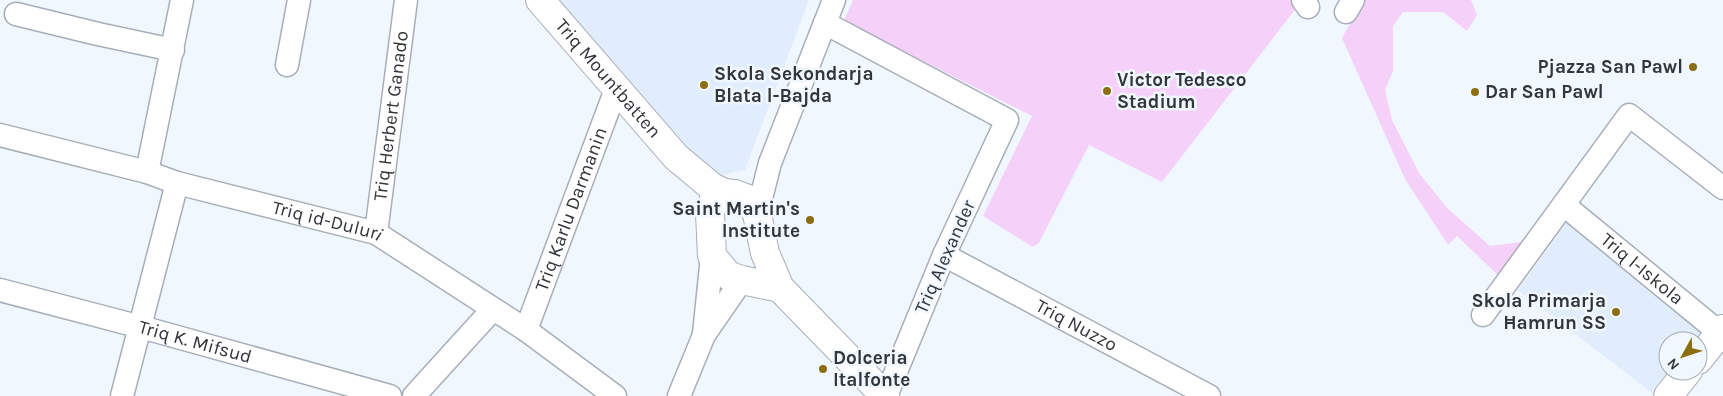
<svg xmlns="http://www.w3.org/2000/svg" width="1723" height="396" font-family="Karla,sans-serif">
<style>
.built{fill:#e1edfd}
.green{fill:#f5d1f9}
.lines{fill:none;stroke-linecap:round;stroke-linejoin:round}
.minor-casing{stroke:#a7aeb8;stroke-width:25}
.tertiary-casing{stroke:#a7aeb8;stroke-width:30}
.minor{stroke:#fff;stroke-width:22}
.tertiary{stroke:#fff;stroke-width:28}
.poi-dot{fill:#8c6e10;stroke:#f1f7ff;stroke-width:2}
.labels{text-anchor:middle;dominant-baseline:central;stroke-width:5;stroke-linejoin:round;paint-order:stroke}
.poi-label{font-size:19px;font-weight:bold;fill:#323539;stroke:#f1f7ff;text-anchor:start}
.street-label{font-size:19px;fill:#323539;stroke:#f1f7ff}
</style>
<rect width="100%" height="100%" fill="#f1f7ff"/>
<path class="built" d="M 558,0 L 809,0 L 745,170 L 708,178 Z
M 1567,222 L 1705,327 L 1693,341 L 1668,341 L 1668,371 L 1669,371 L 1652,393 L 1518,290 Z"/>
<path class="green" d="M 853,0 L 1292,0 L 1297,7 L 1162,182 L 1089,145 L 1039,243 L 1033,247 L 983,216 L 1032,116 L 844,21 Z
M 1363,0 L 1471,0 L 1477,15 L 1467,31 L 1443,12 L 1403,12 L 1393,26 L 1393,71 L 1385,90 L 1392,120 L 1419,173 L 1447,208 L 1490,246 L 1527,241 L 1500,277 L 1457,236 L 1448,245 L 1405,179 L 1342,38 Z"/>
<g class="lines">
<defs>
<g id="minor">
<path d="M 1303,0 L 1308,7"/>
<path d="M 1346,12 L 1353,0"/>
<path d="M 16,14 L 98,34 L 173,50"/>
<path d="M 825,23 L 1007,120 L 944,255 L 886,396"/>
<path d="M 287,65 L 299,0"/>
<path id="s1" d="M 0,135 L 147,172 L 177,183 L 376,233 L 526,330 L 615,396"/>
<path d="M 147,172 L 182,0"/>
<path id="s2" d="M 1564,205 L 1720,333 L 1723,341"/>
<path d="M 757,214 L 770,163 L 834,0"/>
<path id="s3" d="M 376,233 L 406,0"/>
<path id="s4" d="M 944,255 L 1209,396"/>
<path id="s5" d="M 0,290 L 141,327 L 390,396"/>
<path d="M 1483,315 L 1629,115 L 1723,188"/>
<path id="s6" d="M 526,330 L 616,89"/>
<path d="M 704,334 L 712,256"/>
<path d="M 122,396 L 177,183"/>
<path d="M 414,396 L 493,309"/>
<path d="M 679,396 L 704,335 L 742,280"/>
</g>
<g id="tertiary">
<path id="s7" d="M 540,0 L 676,157 L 712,187 L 724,193"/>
<path d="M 780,288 L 742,280 L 729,276 L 712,256 L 710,213 L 714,199 L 724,193 L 735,194 L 748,199 L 757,214 L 765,253 L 780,288 L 885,396"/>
<path d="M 1698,360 L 1723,329"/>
<path d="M 1668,396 L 1688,371"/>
</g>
</defs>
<use href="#minor" class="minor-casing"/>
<use href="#tertiary" class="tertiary-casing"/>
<use href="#minor" class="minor"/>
<use href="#tertiary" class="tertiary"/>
</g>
<g class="poi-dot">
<circle cx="1693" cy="67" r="5"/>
<circle cx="704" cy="85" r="5"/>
<circle cx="1107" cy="91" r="5"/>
<circle cx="1475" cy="92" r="5"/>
<circle cx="810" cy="220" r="5"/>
<circle cx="1616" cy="312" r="5"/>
<circle cx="823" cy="369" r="5"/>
</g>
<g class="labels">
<g class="poi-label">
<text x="1683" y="67" text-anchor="end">Pjazza San Pawl</text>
<text x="714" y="74">Skola Sekondarja<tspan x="714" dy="22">Blata l-Bajda</tspan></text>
<text x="1117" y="80">Victor Tedesco<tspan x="1117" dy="22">Stadium</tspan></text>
<text x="1485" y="92">Dar San Pawl</text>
<text x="800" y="209" text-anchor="end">Saint Martin's<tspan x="800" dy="22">Institute</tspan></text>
<text x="1606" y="301" text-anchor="end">Skola Primarja<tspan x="1606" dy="22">Ħamrun SS</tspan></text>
<text x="833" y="358">Dolceria<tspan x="833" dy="22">Italfonte</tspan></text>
</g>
<g class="street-label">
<text stroke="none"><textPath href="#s7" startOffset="104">Triq Mountbatten</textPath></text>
<text stroke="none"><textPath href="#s3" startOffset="118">Triq Herbert Ganado</textPath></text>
<text stroke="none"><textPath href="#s6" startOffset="129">Triq Karlu Darmanin</textPath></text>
<text stroke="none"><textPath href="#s1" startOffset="339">Triq id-Duluri</textPath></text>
<text transform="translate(945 257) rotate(-66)">Triq Alexander</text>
<text stroke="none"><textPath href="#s2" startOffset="101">Triq l-Iskola</textPath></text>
<text stroke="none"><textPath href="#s4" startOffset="150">Triq Nuzzo</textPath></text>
<text stroke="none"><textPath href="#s5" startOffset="202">Triq K. Mifsud</textPath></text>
</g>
</g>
<g transform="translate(1683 356) rotate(230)"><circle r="24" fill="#f1f7ff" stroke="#a5a9b0"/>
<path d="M0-4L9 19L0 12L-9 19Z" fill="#8c6e10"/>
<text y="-8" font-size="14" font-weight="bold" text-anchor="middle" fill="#323539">N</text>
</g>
</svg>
